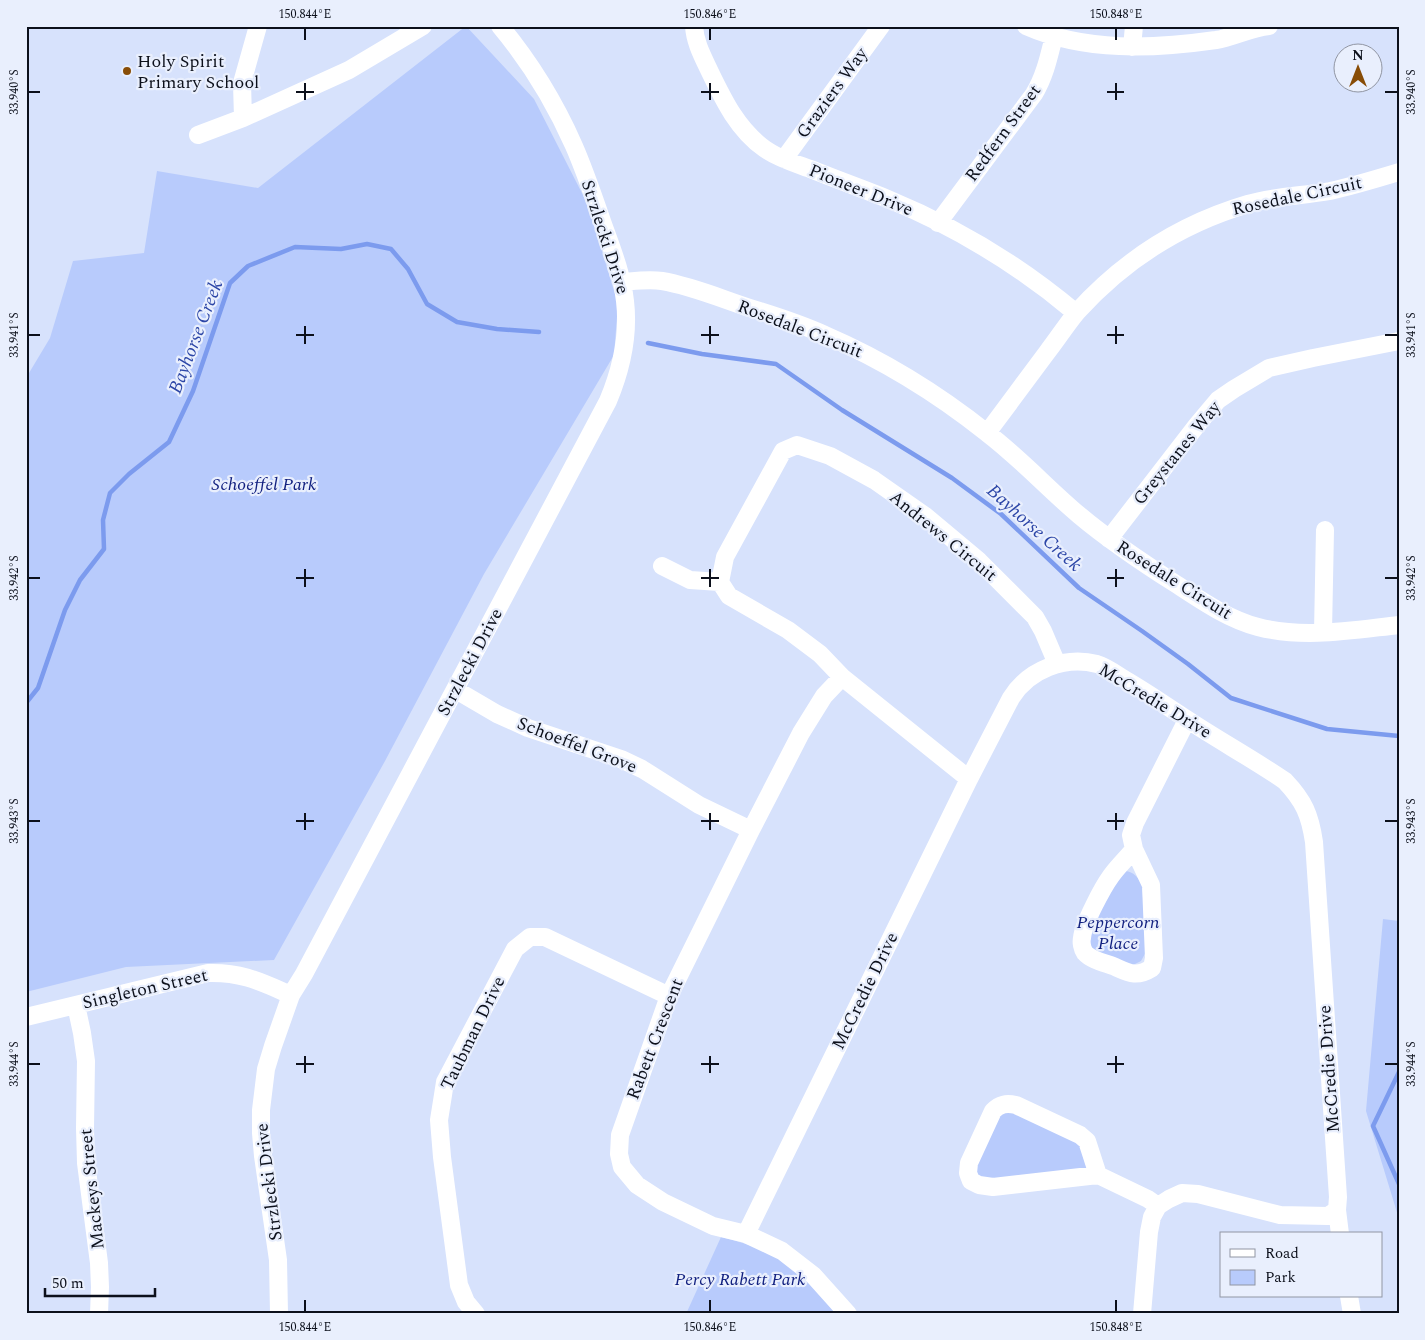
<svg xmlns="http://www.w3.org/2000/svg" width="1425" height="1340" font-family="Spectral,serif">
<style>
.green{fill:#b8cbfc}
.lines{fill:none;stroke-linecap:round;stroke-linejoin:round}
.stream{stroke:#7c9bee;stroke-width:4.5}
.minor{stroke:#fff;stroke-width:18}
.ticks{fill:none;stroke:#0c101b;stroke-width:2}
.poi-dot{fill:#884d07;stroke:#e9effd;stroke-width:2}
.labels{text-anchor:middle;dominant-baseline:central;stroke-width:4.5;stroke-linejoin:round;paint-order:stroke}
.poi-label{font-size:18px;fill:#0c101b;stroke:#e9effd;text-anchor:start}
.street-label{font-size:18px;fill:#0c101b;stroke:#e9effd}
.park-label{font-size:18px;font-style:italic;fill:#122180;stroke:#e9effd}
.water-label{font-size:19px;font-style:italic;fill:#2c46a7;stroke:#e9effd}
.neatline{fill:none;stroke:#0c101b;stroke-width:2}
.ticks-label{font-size:12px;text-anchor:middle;fill:#0c101b}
</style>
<rect width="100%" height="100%" fill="#d7e2fc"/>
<path class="green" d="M 466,26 L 534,99 L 588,205 L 618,304 L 614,355 L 484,574 L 385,761 L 274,960 L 126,967 L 26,992 L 26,378 L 50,338 L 73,261 L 144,253 L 157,171 L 258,188 Z
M 1125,871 C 1134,872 1138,877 1142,885 L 1147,950 L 1141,961 L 1131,966 L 1100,955 L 1090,947 L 1088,930 L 1115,879 Z
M 1383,919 L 1399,921 L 1399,1219 L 1366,1111 Z
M 1010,1109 L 1080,1142 L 1090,1171 L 985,1180 L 978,1174 L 975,1169 L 1000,1111 Z
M 721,1237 C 740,1242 760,1247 777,1257 C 801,1271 819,1293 836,1314 L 686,1314 Z"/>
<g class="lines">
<path class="stream" d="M 648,343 L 702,354 L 776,364 L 842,410 L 952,478 L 1001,514 L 1079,588 L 1142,631 L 1188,664 L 1231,698 L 1327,729 L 1399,736
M 26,703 L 38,688 L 65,610 L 80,580 L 104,549 L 103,520 L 110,493 L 129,474 L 169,442 L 193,391 L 230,283 L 248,266 L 295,247 L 341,249 L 367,244 L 391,249 L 408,269 L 427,304 L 457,322 L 497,329 L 539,332
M 1399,1072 L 1373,1126 L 1399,1184"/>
<path class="minor" d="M 694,26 C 695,43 703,57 710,72 C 724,101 738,130 765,149 C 779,159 797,164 813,170 C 838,180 863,189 888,199 C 956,227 1020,266 1076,313
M 1026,26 C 1085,52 1153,49 1216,40 C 1234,37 1250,28 1269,26
M 1132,47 L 1134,26
M 243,118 L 242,83 L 258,26
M 198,135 L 243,118 L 349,70 L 423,26
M 784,159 L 881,26
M 938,223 L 1034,94 C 1045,76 1049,56 1054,36
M 622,282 C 635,281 649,279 662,281 C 692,286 722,299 750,308 C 776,316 801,324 825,335 C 883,360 938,394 987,433 C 1020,458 1048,489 1079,515 C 1110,541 1143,563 1176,584 C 1202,601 1228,619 1258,627 C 1304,639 1353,630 1399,625
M 987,433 C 1007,406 1028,378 1048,351 C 1058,338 1067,324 1077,312 C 1125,259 1180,224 1248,204 C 1274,196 1302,196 1330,191 C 1353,186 1376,179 1399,172
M 1109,539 L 1197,425 L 1218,400 L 1234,389 L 1269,368 L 1313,358 L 1399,341
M 662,566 L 690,580 L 720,582
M 1323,632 L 1325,530
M 842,677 L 824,696 L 801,733 L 751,830 L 669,996 L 620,1135 L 619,1154 L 622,1167 L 637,1185 L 663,1202 L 713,1226 L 746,1234 L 782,1251 L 813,1275 L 848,1314
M 456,690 L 497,714 L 528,728 L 621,759 L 642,769 L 699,805 L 751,830
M 969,779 L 842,677 L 820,654 L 788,630 L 729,596 L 720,582 L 725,557 L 783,451 L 797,445 L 830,456 L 874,480 L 924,515 L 979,561 L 1035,617 L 1043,631 L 1057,664
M 1134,849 C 1127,858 1118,866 1111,876 C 1103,887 1083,924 1082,938 C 1081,942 1082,949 1085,953 C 1091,960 1105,963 1113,966 C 1129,973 1136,978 1152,968 L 1154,958 L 1151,885 L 1134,849 L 1131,835 L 1135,823 L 1187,720
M 76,1005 L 82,1033 L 86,1061 L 85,1128 L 86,1163 L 99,1263 L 100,1287 L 99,1314
M 26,1017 L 208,973 C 242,972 261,982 291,995
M 1098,1175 L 1087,1141 L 1080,1135 L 1016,1105 C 1006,1103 1000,1104 993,1111 L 969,1163 L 968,1173 L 971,1181 L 979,1185 L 993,1187 L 1098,1175 L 1148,1199 L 1158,1206
M 746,1234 L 969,779 L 1011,698 C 1029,669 1065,656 1097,664 C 1107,667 1116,674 1124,679 C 1145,691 1165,705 1185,718 C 1218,740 1253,759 1285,781 C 1304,801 1310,815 1314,842 L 1338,1197 L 1337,1210 L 1340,1234
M 1349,1296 L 1352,1314
M 279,1314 L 278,1260 L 263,1156 L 261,1133 L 261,1110 L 266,1069 L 273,1046 L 291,995 L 304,974 L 608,401 C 621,370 629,335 625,301 C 622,274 612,249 603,224 C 594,198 585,171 574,146 C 555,103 530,62 500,26
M 476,1314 L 466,1302 L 459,1285 L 442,1157 L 439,1120 L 443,1095 L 445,1082 L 515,949 L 530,937 L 545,937 L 669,996
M 1142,1314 L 1149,1232 L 1152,1217 L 1158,1206 L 1169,1199 L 1182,1193 L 1198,1194 L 1280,1215 L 1328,1216 L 1337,1210"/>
</g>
<path class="ticks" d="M 305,28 L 305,40M 710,28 L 710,40M 1116,28 L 1116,40M 305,83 L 305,100M 710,83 L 710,100M 1116,83 L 1116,100M 28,92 L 40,92M 296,92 L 314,92M 701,92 L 719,92M 1107,92 L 1124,92M 1385,92 L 1398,92M 305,326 L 305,344M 710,326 L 710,344M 1116,326 L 1116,344M 28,335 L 40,335M 296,335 L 314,335M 701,335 L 719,335M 1107,335 L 1124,335M 1385,335 L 1398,335M 305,569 L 305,587M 710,569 L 710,587M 1116,569 L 1116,587M 28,578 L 40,578M 296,578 L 314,578M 701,578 L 719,578M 1107,578 L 1124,578M 1385,578 L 1398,578M 305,813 L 305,830M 710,813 L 710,830M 1116,813 L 1116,830M 28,821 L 40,821M 296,821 L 314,821M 701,821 L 719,821M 1107,821 L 1124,821M 1385,821 L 1398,821M 305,1056 L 305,1073M 710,1056 L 710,1073M 1116,1056 L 1116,1073M 28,1064 L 40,1064M 296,1064 L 314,1064M 701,1064 L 719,1064M 1107,1064 L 1124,1064M 1385,1064 L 1398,1064M 305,1300 L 305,1312M 710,1300 L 710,1312M 1116,1300 L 1116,1312"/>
<circle class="poi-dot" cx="127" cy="71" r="5"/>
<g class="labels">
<g class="poi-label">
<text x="137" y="61">Holy Spirit<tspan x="137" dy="21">Primary School</tspan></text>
</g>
<g class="street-label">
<text transform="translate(832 93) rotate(-54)">Graziers Way</text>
<text transform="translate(1003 133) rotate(-54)">Redfern Street</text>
<text transform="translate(861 190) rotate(22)">Pioneer Drive</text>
<text transform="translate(1297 196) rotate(-12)">Rosedale Circuit</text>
<text transform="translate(605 237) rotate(72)">Strzlecki Drive</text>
<text transform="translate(800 329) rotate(21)">Rosedale Circuit</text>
<text transform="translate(1177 453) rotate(-51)">Greystanes Way</text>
<text transform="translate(943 536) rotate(39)">Andrews Circuit</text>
<text transform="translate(1174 580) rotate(32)">Rosedale Circuit</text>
<text transform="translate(470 662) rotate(-62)">Strzlecki Drive</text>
<text transform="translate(1155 701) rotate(31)">McCredie Drive</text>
<text transform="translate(577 745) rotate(21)">Schoeffel Grove</text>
<text transform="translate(145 989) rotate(-13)">Singleton Street</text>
<text transform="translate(865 991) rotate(-64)">McCredie Drive</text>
<text transform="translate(473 1033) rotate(-64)">Taubman Drive</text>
<text transform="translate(655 1039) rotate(-69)">Rabett Crescent</text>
<text transform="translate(1329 1069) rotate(-94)">McCredie Drive</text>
<text transform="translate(269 1182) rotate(-97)">Strzlecki Drive</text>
<text transform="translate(92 1189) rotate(-96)">Mackeys Street</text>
</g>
<g class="park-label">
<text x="264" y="484">Schoeffel Park</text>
<text x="1118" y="922">Peppercorn<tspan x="1118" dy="21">Place</tspan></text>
<text x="740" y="1279">Percy Rabett Park</text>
</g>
<g class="water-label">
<text transform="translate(196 337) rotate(-69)">Bayhorse Creek</text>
<text transform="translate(1034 528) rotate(42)">Bayhorse Creek</text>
</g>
</g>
<rect width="1425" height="1340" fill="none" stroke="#e9effd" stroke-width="55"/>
<rect x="1220" y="1232" width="162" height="65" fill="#e9effd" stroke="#9196a3"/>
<rect x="1230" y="1249" width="25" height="8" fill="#ffffff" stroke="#9196a3"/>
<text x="1265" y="1258" font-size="15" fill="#0c101b">Road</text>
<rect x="1230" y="1270" width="25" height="15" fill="#b8cbfc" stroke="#9196a3"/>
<text x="1265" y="1282" font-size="15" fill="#0c101b">Park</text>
<g transform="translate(1358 68)"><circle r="24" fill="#e9effd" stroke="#9196a3"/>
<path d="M0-4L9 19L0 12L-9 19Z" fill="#884d07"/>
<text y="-8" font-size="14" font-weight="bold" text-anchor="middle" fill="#0c101b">N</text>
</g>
<path d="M45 1288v8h110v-8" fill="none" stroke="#0c101b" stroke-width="2.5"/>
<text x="52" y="1288" font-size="15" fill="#0c101b" stroke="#e9effd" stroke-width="4" paint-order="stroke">50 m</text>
<rect x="28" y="28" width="1370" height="1284" class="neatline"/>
<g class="ticks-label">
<text x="305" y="18">150.844°E</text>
<text x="710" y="18">150.846°E</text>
<text x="1116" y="18">150.848°E</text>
<text transform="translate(14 92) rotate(-90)" y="4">33.940°S</text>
<text transform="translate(1411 92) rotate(-90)" y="4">33.940°S</text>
<text transform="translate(14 335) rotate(-90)" y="4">33.941°S</text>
<text transform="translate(1411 335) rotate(-90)" y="4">33.941°S</text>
<text transform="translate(14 578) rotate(-90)" y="4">33.942°S</text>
<text transform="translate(1411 578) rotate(-90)" y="4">33.942°S</text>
<text transform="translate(14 821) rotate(-90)" y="4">33.943°S</text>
<text transform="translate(1411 821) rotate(-90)" y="4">33.943°S</text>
<text transform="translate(14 1064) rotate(-90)" y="4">33.944°S</text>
<text transform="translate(1411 1064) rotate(-90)" y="4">33.944°S</text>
<text x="305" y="1331">150.844°E</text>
<text x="710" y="1331">150.846°E</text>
<text x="1116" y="1331">150.848°E</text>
</g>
</svg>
